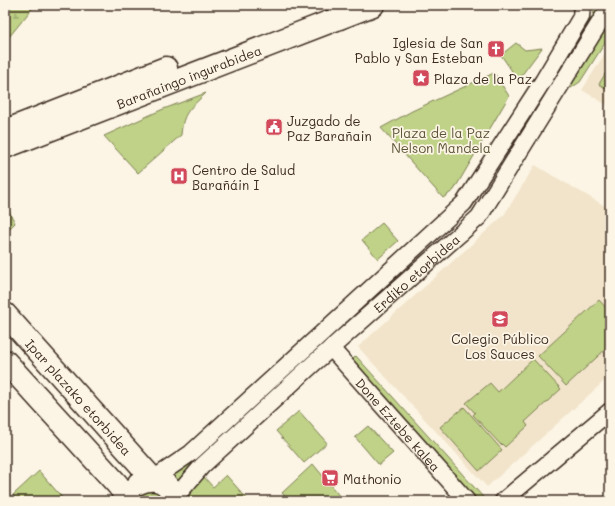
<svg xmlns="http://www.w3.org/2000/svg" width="615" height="506" font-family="Mali,sans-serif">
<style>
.built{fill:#f2e4cb}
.green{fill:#bfd287;stroke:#7d7e52}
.forest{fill:url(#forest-firs);stroke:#7d7e52}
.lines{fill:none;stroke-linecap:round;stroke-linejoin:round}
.street-casing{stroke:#3b2a1e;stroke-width:19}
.secondary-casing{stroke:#3b2a1e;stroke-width:25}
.street{stroke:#fcf5e5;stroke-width:16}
.secondary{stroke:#fcf5e5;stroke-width:22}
.labels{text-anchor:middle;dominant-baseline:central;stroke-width:3.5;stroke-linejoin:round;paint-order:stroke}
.poi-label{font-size:13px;fill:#3b2a1e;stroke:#fcf5e5;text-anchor:start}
.street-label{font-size:13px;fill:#3b2a1e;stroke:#fcf5e5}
.park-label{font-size:13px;fill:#5c5438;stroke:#fcf5e5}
</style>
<defs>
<pattern id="forest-firs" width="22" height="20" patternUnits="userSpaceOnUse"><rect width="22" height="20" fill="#bfd287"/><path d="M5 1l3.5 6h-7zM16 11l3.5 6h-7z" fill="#a5b474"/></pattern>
</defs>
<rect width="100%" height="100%" fill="#fcf5e5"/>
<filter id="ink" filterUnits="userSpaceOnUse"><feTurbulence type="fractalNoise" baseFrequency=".025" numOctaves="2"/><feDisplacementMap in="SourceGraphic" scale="8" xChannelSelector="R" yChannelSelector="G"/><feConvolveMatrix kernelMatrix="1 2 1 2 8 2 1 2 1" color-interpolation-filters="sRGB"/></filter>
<g filter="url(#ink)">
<path class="built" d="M 610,45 L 610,107 L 582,90 Z
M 535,165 L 610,209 L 610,376 L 487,487 L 358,347 L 504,215 Z"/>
<path class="green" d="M 596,5 L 603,5 L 525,129 L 522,126 L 593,15 Z
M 610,14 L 610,35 L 580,82 L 571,88 L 566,86 Z
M 516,43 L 525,50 L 542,48 L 518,80 L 501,55 Z
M 610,66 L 610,91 L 599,84 Z
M 494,73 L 509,96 L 454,190 L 443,198 L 381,128 L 412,111 Z
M 206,93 C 190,109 183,111 181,135 L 138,173 L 104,136 L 161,110 Z
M 5,203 L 15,223 L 5,233 Z
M 382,223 L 398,241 L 378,259 L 362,240 Z
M 599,300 L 610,312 L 610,345 L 566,386 L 538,356 Z
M 356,356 L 483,497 L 478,501 L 473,501 L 349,363 Z
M 533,359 L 561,389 L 525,422 L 528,426 L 505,447 L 502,444 L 501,445 L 473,415 L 475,413 L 466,403 L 490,383 L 498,392 Z
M 464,407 L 502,450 L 479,471 L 440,427 Z
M 299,411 L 327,443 L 304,463 L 276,431 Z
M 368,426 L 393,453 L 379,465 L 355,437 Z
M 192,460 L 195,464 L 177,487 L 167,476 Z
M 313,464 L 341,498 L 338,501 L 289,501 L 282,493 Z
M 39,471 L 65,501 L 19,501 L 13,495 Z
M 226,475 L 249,501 L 185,501 L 188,492 L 203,476 L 213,487 Z
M 154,485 L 167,501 L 136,501 L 137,494 Z"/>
<path class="forest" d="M 5,5 L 35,5 L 5,42 Z"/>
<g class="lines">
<defs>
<g id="street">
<path id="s1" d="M 331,348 L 467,501"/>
<path d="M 153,479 L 191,453 L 464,203 L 543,81 L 581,17 L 582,5"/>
<path id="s2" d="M 173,500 L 202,466 L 313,364 L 479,217 L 610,6"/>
<path d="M 503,501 L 610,411"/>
</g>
<g id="secondary">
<path d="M 5,131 L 166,68"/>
<path id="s3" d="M 5,147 L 373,5"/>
<path id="s4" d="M 5,314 L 153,479"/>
<path d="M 5,361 L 117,484 L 130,501"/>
<path d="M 139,483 C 155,475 172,482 173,501"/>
</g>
</defs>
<use href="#street" class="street-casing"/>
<use href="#secondary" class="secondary-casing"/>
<use href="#street" class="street"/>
<use href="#secondary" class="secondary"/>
</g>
</g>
<defs>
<symbol id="church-square" viewBox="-11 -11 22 22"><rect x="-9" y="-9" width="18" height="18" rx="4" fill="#d1495b" stroke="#fcf5e5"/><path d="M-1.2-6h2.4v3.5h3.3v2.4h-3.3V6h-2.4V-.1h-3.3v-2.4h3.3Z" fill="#fff"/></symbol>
<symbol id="sight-square" viewBox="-11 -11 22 22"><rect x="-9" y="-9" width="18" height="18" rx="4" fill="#d1495b" stroke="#fcf5e5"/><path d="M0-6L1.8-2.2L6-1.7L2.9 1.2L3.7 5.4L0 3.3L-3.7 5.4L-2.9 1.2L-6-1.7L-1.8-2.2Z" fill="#fff"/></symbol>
<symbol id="civic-square" viewBox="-11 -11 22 22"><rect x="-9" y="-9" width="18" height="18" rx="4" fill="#d1495b" stroke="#fcf5e5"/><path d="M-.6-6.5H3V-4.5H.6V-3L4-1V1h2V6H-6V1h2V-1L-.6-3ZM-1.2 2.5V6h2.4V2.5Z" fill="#fff"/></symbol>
<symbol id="hospital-square" viewBox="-11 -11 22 22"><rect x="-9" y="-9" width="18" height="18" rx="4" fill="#d1495b" stroke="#fcf5e5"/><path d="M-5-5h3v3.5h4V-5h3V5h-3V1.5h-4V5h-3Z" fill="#fff"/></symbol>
<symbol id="school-square" viewBox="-11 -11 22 22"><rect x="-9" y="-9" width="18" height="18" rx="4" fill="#d1495b" stroke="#fcf5e5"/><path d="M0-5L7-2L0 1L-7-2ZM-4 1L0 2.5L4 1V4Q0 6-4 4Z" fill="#fff"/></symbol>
<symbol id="supermarket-square" viewBox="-11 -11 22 22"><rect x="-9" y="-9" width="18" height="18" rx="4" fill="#d1495b" stroke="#fcf5e5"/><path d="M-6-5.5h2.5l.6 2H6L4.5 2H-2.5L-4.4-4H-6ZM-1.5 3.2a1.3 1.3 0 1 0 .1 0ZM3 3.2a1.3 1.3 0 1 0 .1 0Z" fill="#fff"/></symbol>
</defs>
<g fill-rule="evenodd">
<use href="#church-square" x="486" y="39" width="20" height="20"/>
<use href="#sight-square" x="411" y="68" width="20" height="20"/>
<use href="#civic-square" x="264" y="117" width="20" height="20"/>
<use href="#hospital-square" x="169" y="166" width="20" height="20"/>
<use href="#school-square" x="490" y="309" width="20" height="20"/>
<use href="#supermarket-square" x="320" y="468" width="20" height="20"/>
</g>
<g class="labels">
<g class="poi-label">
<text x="483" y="42" text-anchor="end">Iglesia de San<tspan x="483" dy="15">Pablo y San Esteban</tspan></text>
<text x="434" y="78">Plaza de la Paz</text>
<text x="287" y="120">Juzgado de<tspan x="287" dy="15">Paz Barañain</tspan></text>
<text x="192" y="169">Centro de Salud<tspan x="192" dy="15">Barañáin I</tspan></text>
<text x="500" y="338" text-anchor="middle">Colegio Público<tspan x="500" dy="15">Los Sauces</tspan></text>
<text x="343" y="478">Mathonio</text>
</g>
<g class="street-label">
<text stroke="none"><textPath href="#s3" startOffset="197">Barañaingo ingurabidea</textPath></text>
<text stroke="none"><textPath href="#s2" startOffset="333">Erdiko etorbidea</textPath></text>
<text stroke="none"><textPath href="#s4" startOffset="111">Ipar plazako etorbidea</textPath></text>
<text stroke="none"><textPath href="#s1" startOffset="102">Done Eztebe kalea</textPath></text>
</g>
<g class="park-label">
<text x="441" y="132">Plaza de la Paz<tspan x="441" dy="15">Nelson Mandela</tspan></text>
</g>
</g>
<rect width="615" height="506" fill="none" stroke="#fcf5e5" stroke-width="20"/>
<rect x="10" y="10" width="595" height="486" fill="none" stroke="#3b2a1e" stroke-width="1.5" filter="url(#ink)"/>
</svg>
